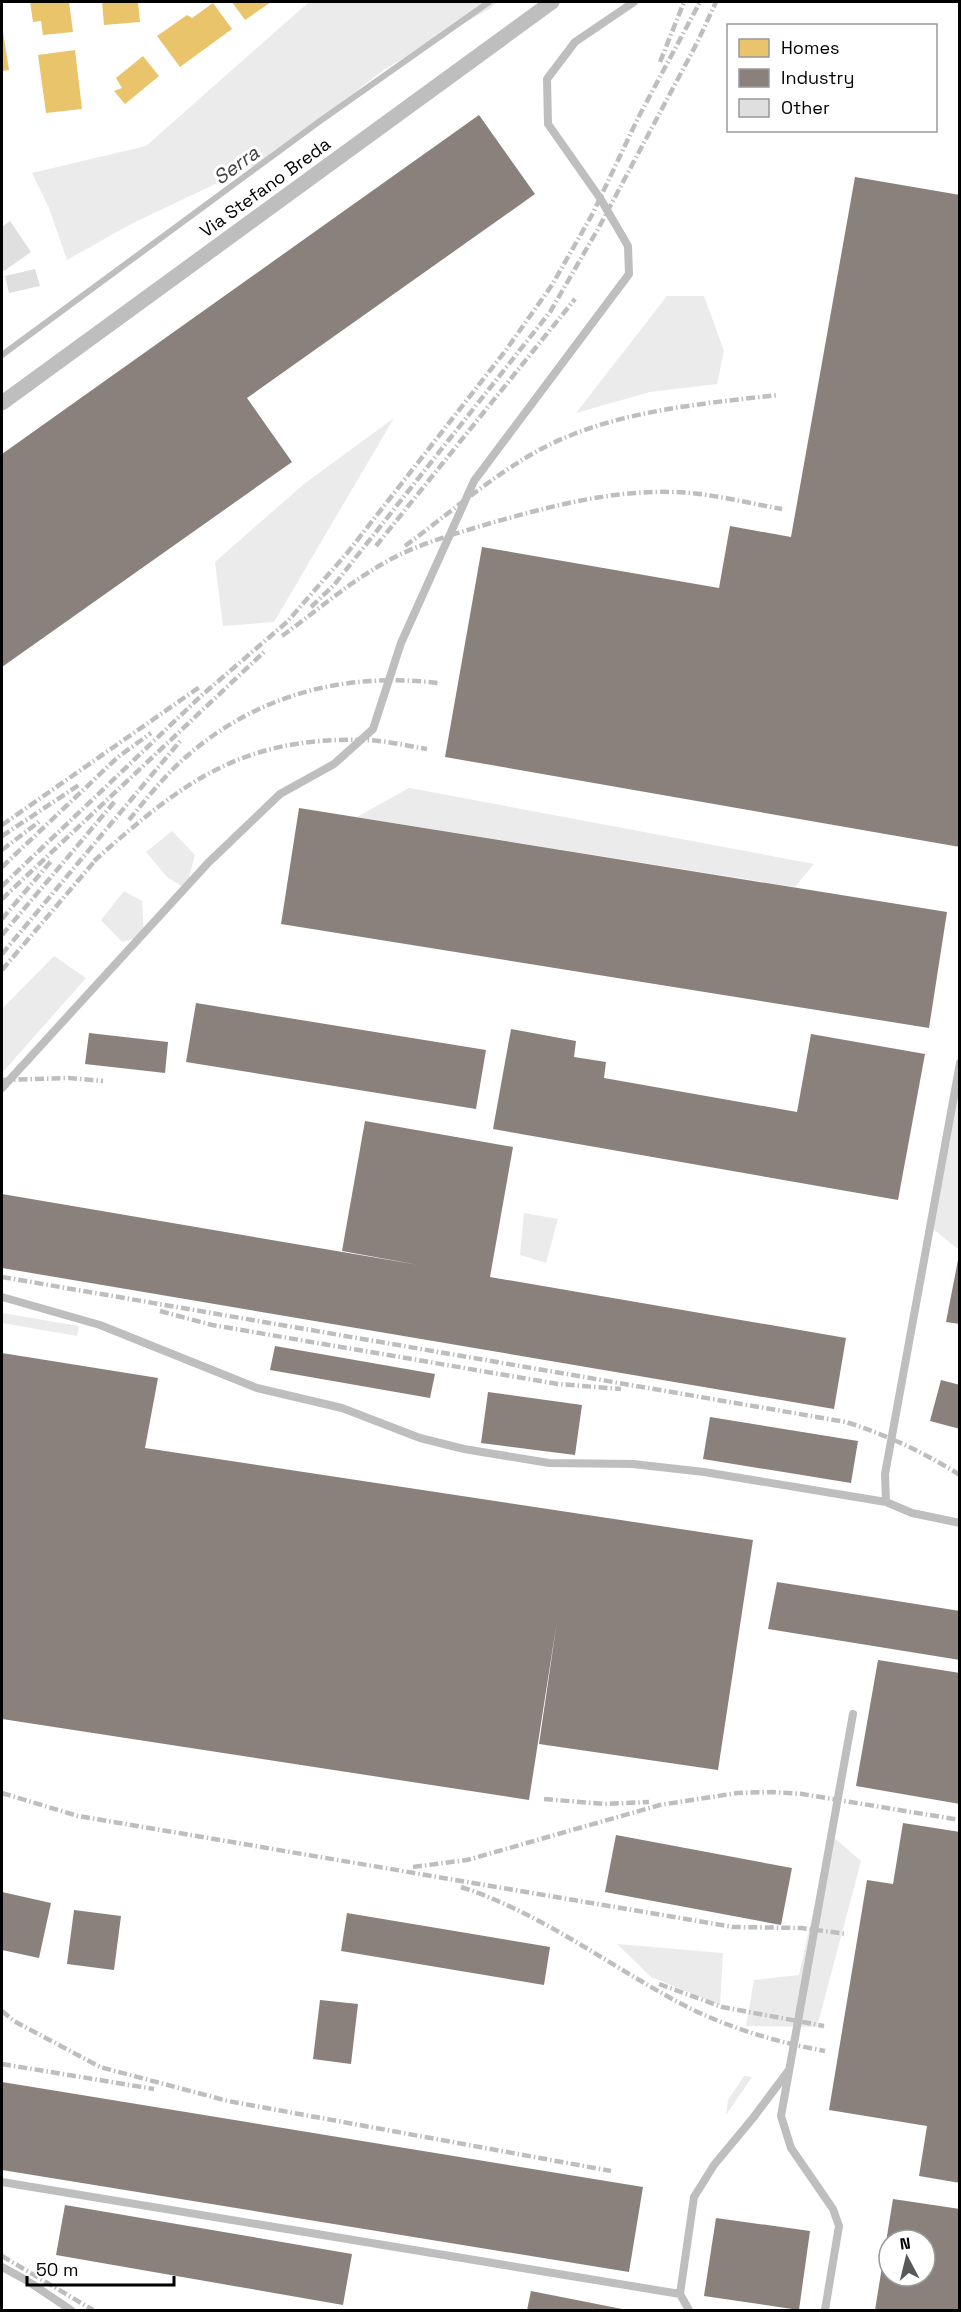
<svg xmlns="http://www.w3.org/2000/svg" width="961" height="2312" font-family="'Space Grotesk',sans-serif">
<style>
.green{fill:#ebebeb}
.homes{fill:#e9c46a}
.industry{fill:#8a817c;fill-rule:evenodd}
.lines{fill:none;stroke-linecap:round;stroke-linejoin:round}
.stream{stroke:#bebebe;stroke-width:6}
.building{fill:#dfdfdf}
.service{stroke:#bebebe;stroke-width:8}
.minor{stroke:#bebebe;stroke-width:15}
.rail{stroke:#bebebe;stroke-width:4.5;stroke-dasharray:9 3 1.5 3;stroke-linecap:butt}
.labels{text-anchor:middle;dominant-baseline:central;stroke-width:6;stroke-linejoin:round;paint-order:stroke}
.street-label{font-size:18px;fill:#000;stroke:#fff}
.water-label{font-size:20px;font-style:italic;fill:#434343;stroke:#fff}
</style>
<rect width="100%" height="100%" fill="#fff"/>
<path class="green" d="M 309,2 L 498,2 L 489,9 L 385,69 L 268,159 L 131,224 L 67,260 L 49,208 L 32,173 L 146,146 Z
M 667,296 L 704,296 L 724,351 L 717,384 L 650,392 L 576,413 Z
M 394,418 L 274,622 L 223,626 L 215,562 L 304,484 Z
M 409,788 L 410,788 L 814,864 L 795,887 L 357,817 Z
M 172,831 L 195,855 L 186,889 L 167,877 L 146,852 Z
M 124,891 L 142,901 L 144,936 L 122,942 L 101,920 Z
M 54,956 L 86,978 L 2,1073 L 2,1009 Z
M 959,1052 L 959,1250 L 932,1228 Z
M 524,1213 L 558,1219 L 546,1263 L 520,1255 Z
M 2,1313 L 79,1326 L 77,1336 L 2,1323 Z
M 830,1834 L 861,1861 L 817,2027 L 746,2026 L 754,1980 L 799,1975 Z
M 617,1944 L 723,1953 L 720,2005 L 651,1977 Z
M 744,2076 L 752,2077 L 726,2115 L 728,2100 Z"/>
<path class="homes" d="M 30,2 L 69,2 L 73,32 L 43,35 L 41,21 L 33,22 Z
M 102,2 L 138,2 L 140,22 L 104,25 Z
M 232,2 L 271,2 L 245,20 Z
M 213,3 L 232,29 L 180,67 L 157,36 L 187,15 L 192,18 Z
M 2,25 L 9,70 L 2,71 Z
M 75,50 L 82,109 L 46,113 L 38,55 Z
M 143,56 L 159,76 L 125,104 L 114,91 L 122,88 L 116,78 Z"/>
<path class="industry" d="M 479,115 L 535,194 L 247,398 L 292,462 L 2,667 L 2,454 Z
M 855,177 L 960,195 L 960,847 L 445,757 L 482,547 L 719,588 L 730,526 L 791,537 Z
M 299,808 L 947,912 L 929,1028 L 281,924 Z
M 196,1003 L 486,1050 L 476,1109 L 186,1062 Z
M 511,1029 L 576,1041 L 574,1057 L 606,1062 L 604,1078 L 797,1112 L 811,1034 L 925,1054 L 898,1200 L 493,1129 Z
M 89,1033 L 168,1042 L 165,1073 L 85,1064 Z
M 365,1121 L 513,1147 L 490,1277 L 846,1338 L 834,1409 L 2,1268 L 2,1194 L 419,1265 L 342,1251 Z
M 958,1260 L 960,1260 L 960,1324 L 946,1322 Z
M 275,1346 L 435,1374 L 430,1398 L 270,1370 Z
M 2,1353 L 158,1378 L 145,1448 L 753,1540 L 718,1770 L 539,1744 L 557,1621 L 529,1800 L 2,1719 Z
M 941,1380 L 960,1385 L 960,1429 L 930,1421 Z
M 488,1392 L 582,1405 L 575,1455 L 481,1443 Z
M 710,1417 L 858,1441 L 851,1483 L 703,1459 Z
M 777,1582 L 960,1611 L 960,1660 L 768,1629 Z
M 878,1660 L 960,1673 L 960,1804 L 856,1786 Z
M 903,1823 L 960,1832 L 960,2183 L 919,2176 L 927,2126 L 829,2110 L 867,1880 L 893,1884 Z
M 616,1835 L 792,1868 L 781,1925 L 605,1892 Z
M 2,1892 L 51,1903 L 39,1958 L 2,1950 Z
M 74,1910 L 121,1916 L 114,1970 L 67,1964 Z
M 347,1913 L 550,1947 L 544,1985 L 341,1951 Z
M 320,2000 L 358,2004 L 351,2064 L 313,2059 Z
M 2,2082 L 643,2187 L 629,2272 L 2,2170 Z
M 893,2199 L 960,2209 L 960,2310 L 875,2310 ZM 889,2240 L 925,2240 L 925,2276 L 889,2276 Z
M 65,2205 L 352,2254 L 343,2305 L 56,2255 Z
M 716,2218 L 810,2231 L 799,2310 L 704,2296 Z
M 531,2291 L 622,2309 L 622,2310 L 527,2310 Z"/>
<g class="lines">
<path class="stream" d="M 2,355 L 320,121 L 489,2"/>
</g>
<path class="building" d="M 10,221 L 31,252 L 4,271 L 2,267 L 2,227 Z
M 35,269 L 40,286 L 9,293 L 5,276 Z"/>
<g class="lines">
<path class="service" d="M 960,1063 L 885,1474 L 886,1502 L 912,1513 L 960,1523
M 2,1088 L 208,863 L 280,794 L 334,764 L 373,729 L 401,643 L 474,481 L 629,274 L 628,246 L 600,198 L 548,124 L 547,79 L 575,42 L 634,2
M 2,1297 L 100,1325 L 257,1388 L 342,1408 L 420,1438 L 464,1449 L 549,1463 L 633,1464 L 704,1472 L 886,1502
M 2,2182 L 680,2294
M 2,2267 L 26,2280 L 71,2310
M 689,2310 L 680,2294 L 694,2197 L 714,2165 L 753,2118 L 789,2070
M 825,2310 L 839,2226 L 833,2209 L 791,2148 L 781,2116 L 853,1714"/>
<path class="minor" d="M 2,403 L 552,2"/>
<path class="rail" d="M 660,62 L 684,2
M 376,546 L 575,299
M 405,546 C 450,513 494,474 543,448 C 614,411 699,404 778,395
M 311,607 L 334,585 L 550,312 L 598,229 L 697,43 L 716,2
M 282,636 C 318,610 353,579 393,558 C 424,542 458,533 491,523 C 551,506 612,490 674,492 C 710,493 747,503 782,509
M 129,820 C 147,798 165,775 187,756 C 258,694 346,672 438,683
M 2,825 L 201,686
M 2,836 L 79,785
M 2,850 L 40,821
M 94,861 C 184,781 242,736 368,740 C 388,741 408,746 427,749
M 2,867 L 118,757 L 151,733
M 2,886 L 202,695 L 287,622 L 348,552 L 506,350 L 552,285 L 593,213 L 638,118 L 700,2
M 2,899 L 264,652
M 2,919 L 52,860
M 2,935 L 116,800
M 2,954 L 181,740
M 2,970 L 99,856
M 2,1080 L 69,1078 L 103,1081
M 2,1277 L 846,1422 C 887,1435 923,1452 960,1475
M 160,1311 L 212,1325 L 558,1384 L 621,1389
M 2,1793 L 78,1816 L 733,1927 L 801,1928 L 847,1934
M 544,1799 L 604,1804 L 649,1802
M 413,1867 L 467,1860 L 660,1805 L 737,1793 L 772,1792 L 802,1794 L 960,1820
M 461,1887 C 538,1912 603,1961 674,2000 C 722,2026 771,2041 825,2051
M 659,1984 L 722,2007 L 824,2026
M 2,2011 L 14,2021 L 100,2067 L 228,2101 L 611,2171
M 2,2064 L 154,2089
M 2,2256 L 93,2310"/>
</g>
<g class="labels">
<g class="street-label">
<text transform="translate(265 187) rotate(-36)">Via Stefano Breda</text>
</g>
<g class="water-label">
<text transform="translate(236 165) rotate(-36)">Serra</text>
</g>
</g>
<rect width="961" height="2312" fill="none" stroke="#000000" stroke-width="6"/>
<rect x="727" y="24" width="210" height="108" fill="#ffffff" stroke="#999999" stroke-width="1.5"/>
<rect x="739" y="39" width="30" height="18" fill="#e9c46a" stroke="#999999" stroke-width="1.5"/>
<text x="781" y="54" font-size="18" fill="#000000">Homes</text>
<rect x="739" y="69" width="30" height="18" fill="#8a817c" stroke="#999999" stroke-width="1.5"/>
<text x="781" y="84" font-size="18" fill="#000000">Industry</text>
<rect x="739" y="99" width="30" height="18" fill="#dfdfdf" stroke="#999999" stroke-width="1.5"/>
<text x="781" y="114" font-size="18" fill="#000000">Other</text>
<g transform="translate(907 2258) rotate(353)"><circle r="28" fill="#ffffff" stroke="#999999" stroke-width="1.5"/>
<path d="M0-4.5L10 22L0 15L-10 22Z" fill="#595959"/>
<text y="-9" font-size="16" font-weight="bold" text-anchor="middle" fill="#000000">N</text>
</g>
<path d="M27 2276v9h147v-9" fill="none" stroke="#000000" stroke-width="3"/>
<text x="36" y="2276" font-size="18" fill="#000000" stroke="#ffffff" stroke-width="4.5" paint-order="stroke">50 m</text>
</svg>
